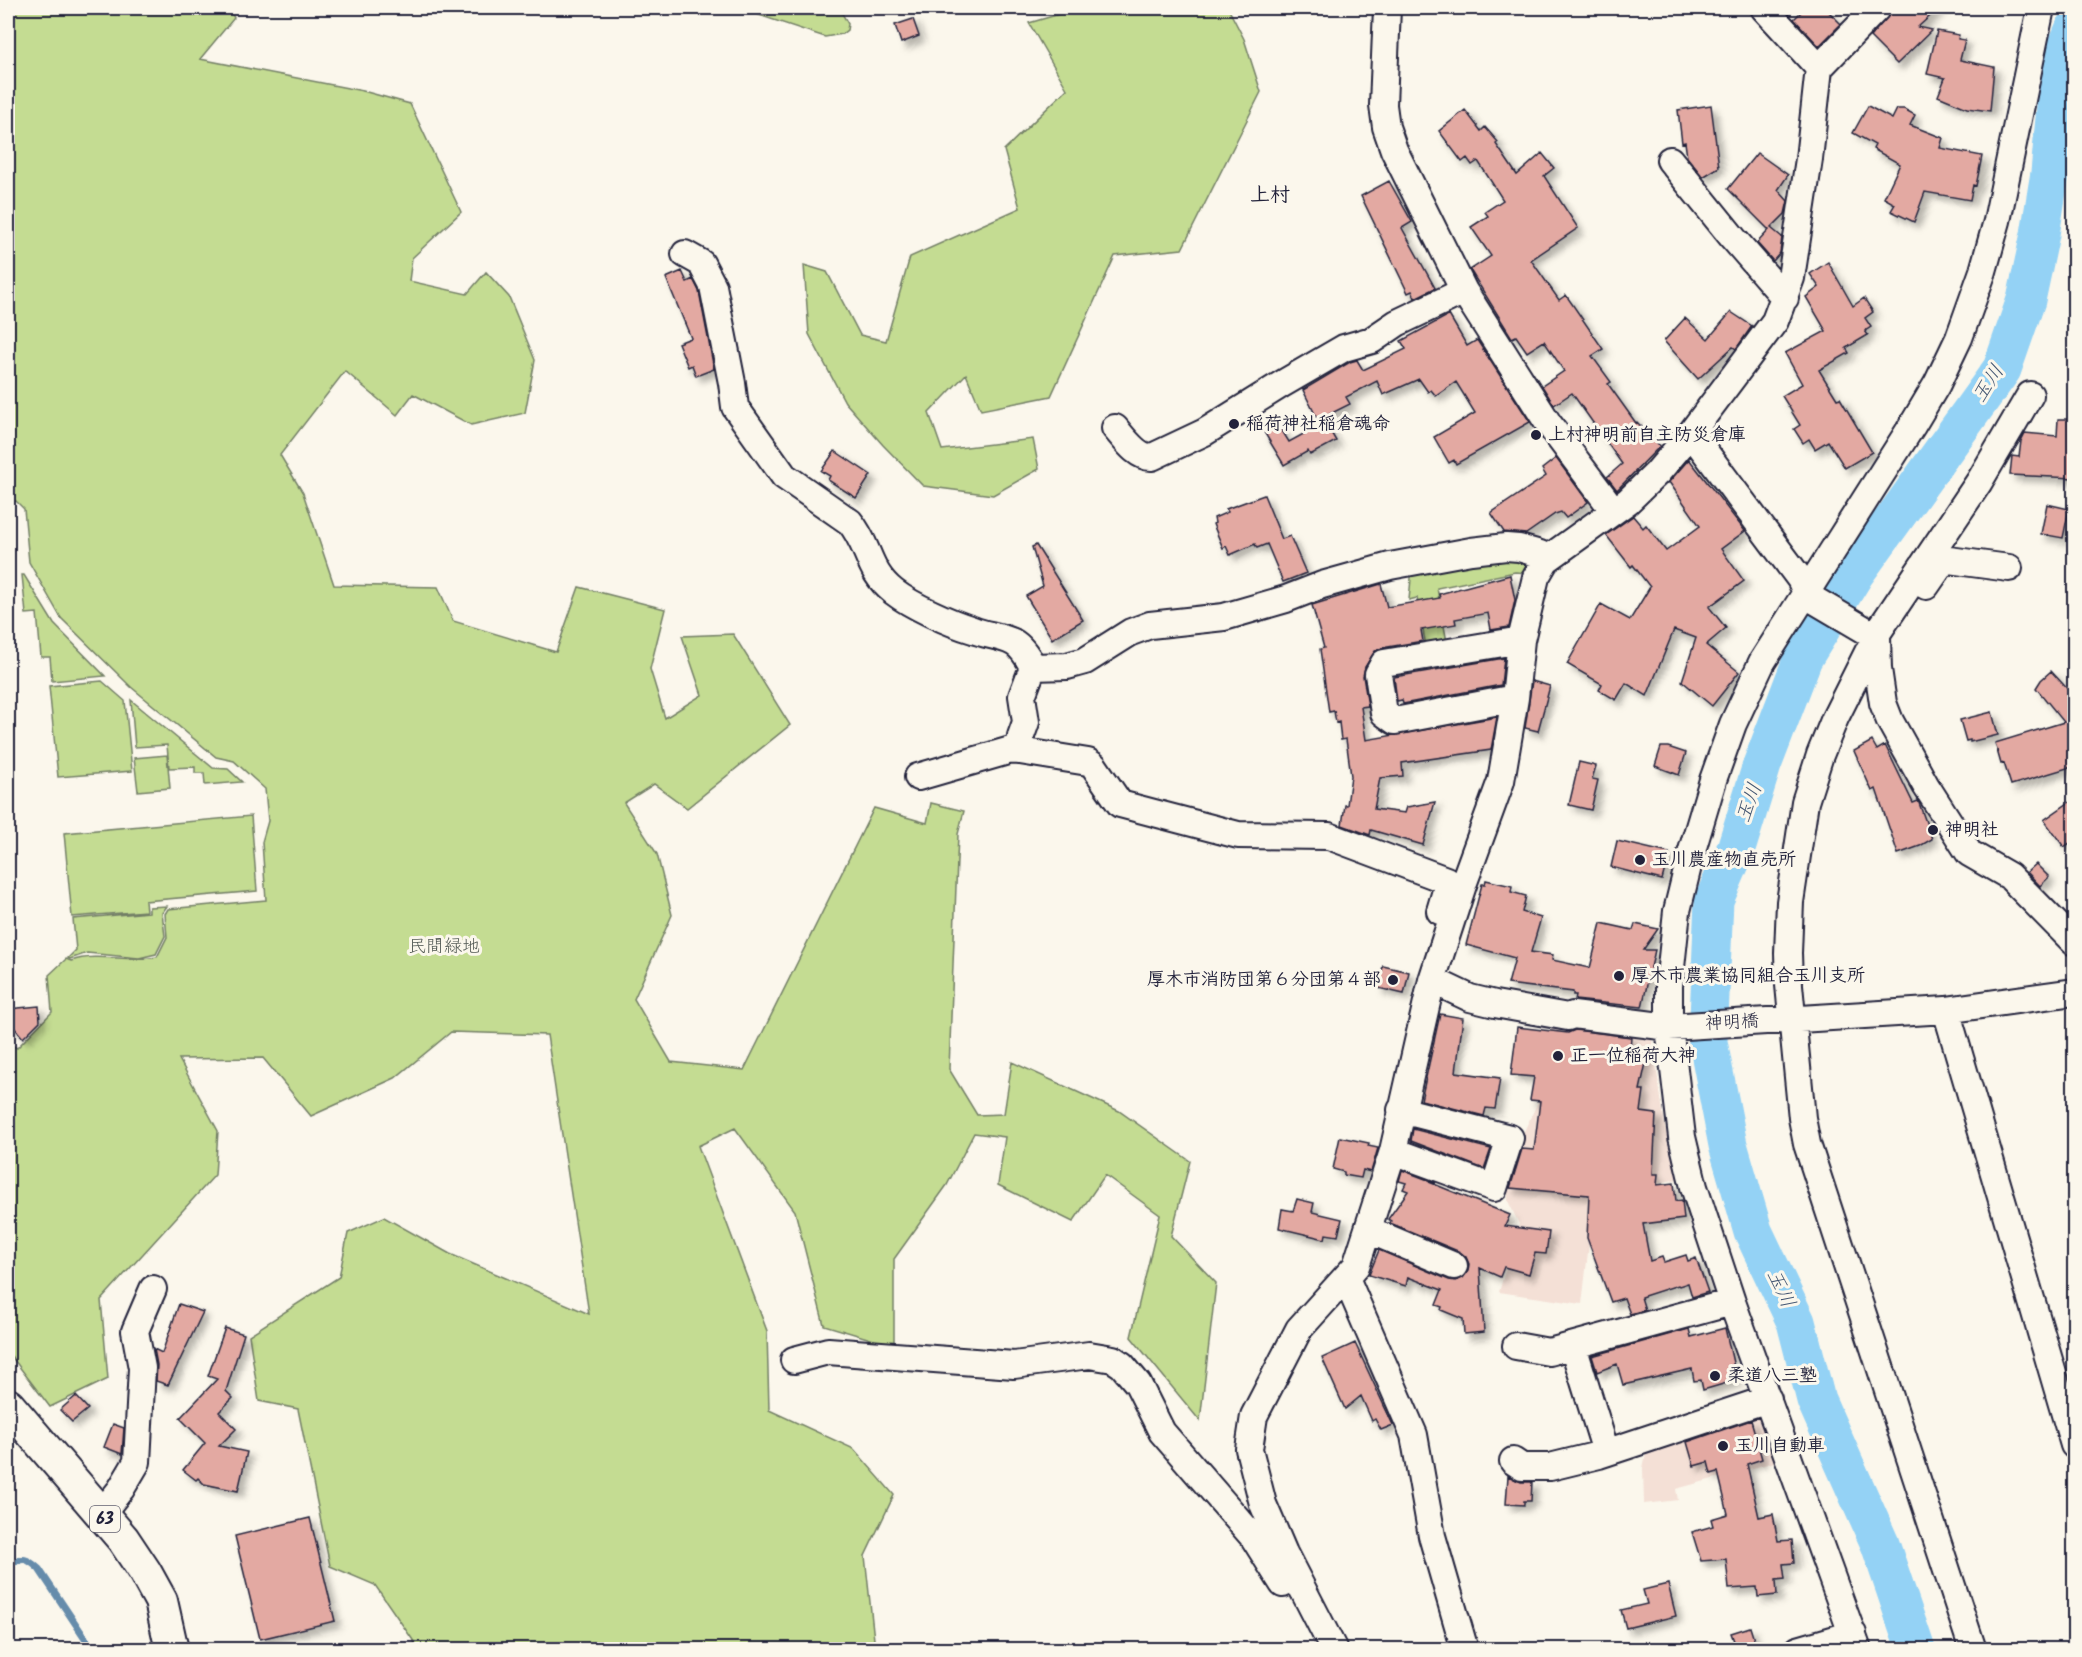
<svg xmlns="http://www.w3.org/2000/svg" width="2082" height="1657" font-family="Kalam,'Klee One',sans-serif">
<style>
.built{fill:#f4e0d6}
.green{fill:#c4dc92;stroke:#737f66;stroke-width:1.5}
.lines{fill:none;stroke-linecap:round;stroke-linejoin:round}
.stream{stroke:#668cab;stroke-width:7}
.river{stroke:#94d2f5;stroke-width:39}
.building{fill:#e3a9a2;stroke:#22223b;stroke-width:1.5;filter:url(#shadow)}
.minor-casing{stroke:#22223b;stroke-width:30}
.major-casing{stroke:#22223b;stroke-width:36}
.minor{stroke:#fbf7ec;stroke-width:26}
.major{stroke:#fbf7ec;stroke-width:32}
.poi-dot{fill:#22223b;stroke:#fbf7ec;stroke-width:2}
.labels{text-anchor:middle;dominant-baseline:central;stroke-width:6;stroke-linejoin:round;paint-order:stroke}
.shield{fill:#fbf7ec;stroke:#636270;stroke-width:1.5}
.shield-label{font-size:16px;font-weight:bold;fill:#22223b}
.poi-label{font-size:18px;font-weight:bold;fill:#22223b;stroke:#fbf7ec;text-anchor:start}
.park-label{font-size:18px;fill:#535a55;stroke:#fbf7ec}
.street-label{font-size:18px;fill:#22223b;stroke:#fbf7ec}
.neighbourhood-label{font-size:20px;font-weight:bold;fill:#22223b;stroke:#fbf7ec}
.water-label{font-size:20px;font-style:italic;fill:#445773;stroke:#fbf7ec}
</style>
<defs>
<filter id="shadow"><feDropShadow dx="5.5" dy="5.5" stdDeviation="3" flood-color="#0004"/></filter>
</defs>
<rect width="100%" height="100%" fill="#fbf7ec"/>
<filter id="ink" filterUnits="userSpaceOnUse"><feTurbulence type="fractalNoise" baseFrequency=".0167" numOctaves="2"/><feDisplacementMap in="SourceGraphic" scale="12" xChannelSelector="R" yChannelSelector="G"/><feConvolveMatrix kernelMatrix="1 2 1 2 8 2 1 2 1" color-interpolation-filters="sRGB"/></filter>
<g filter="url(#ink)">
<path class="built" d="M 1553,1019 L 1652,1039 L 1666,1132 L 1668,1133 L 1679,1179 L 1628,1189 L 1628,1245 L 1589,1244 L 1582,1304 L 1499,1292 L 1519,1224 L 1508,1201 L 1508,1187 L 1514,1152 L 1538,1102 Z
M 1756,1411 L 1775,1462 L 1676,1489 L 1678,1500 L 1644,1504 L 1643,1468 L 1648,1444 Z"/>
<path class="green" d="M 8,8 L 229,8 L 234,18 L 200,59 L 363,91 L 410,104 L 461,212 L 412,258 L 409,281 L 467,294 L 486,272 L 509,297 L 535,360 L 525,413 L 471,425 L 413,394 L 397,415 L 345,371 L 280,455 L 303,493 L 334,585 L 438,587 L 453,621 L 556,652 L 579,587 L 665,609 L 650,669 L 665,718 L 702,695 L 682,636 L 733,634 L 790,725 L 687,808 L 654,784 L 624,803 L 657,854 L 672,915 L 634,999 L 671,1062 L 744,1070 L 874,808 L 927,823 L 931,803 L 964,811 L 958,834 L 949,1069 L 977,1115 L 1004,1114 L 1012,1062 L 1119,1111 L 1190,1161 L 1171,1236 L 1216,1283 L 1200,1421 L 1131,1337 L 1160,1215 L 1105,1175 L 1073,1222 L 998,1185 L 1005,1137 L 974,1133 L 947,1185 L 894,1259 L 894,1346 L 824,1325 L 795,1211 L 735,1128 L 698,1146 L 767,1331 L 769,1410 L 854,1449 L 894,1495 L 865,1556 L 875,1649 L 419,1649 L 375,1585 L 330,1566 L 298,1409 L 259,1401 L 249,1335 L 339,1277 L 348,1233 L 384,1217 L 450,1254 L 589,1314 L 547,1035 L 451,1032 L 395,1078 L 311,1116 L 263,1058 L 179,1059 L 218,1131 L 215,1175 L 101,1300 L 108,1379 L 50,1407 L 8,1352 L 8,1043 L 17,1048 L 52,1012 L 49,975 L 66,959 L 71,961 C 99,952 128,963 157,957 L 167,937 L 165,914 L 168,909 L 266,900 L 262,842 L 268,821 L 265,789 L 234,761 L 216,757 L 131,687 L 61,618 L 29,562 L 24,509 L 16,501 L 8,502 Z
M 738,8 L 839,8 L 848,24 L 847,30 L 842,34 L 825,37 Z
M 1080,8 L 1228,8 L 1244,39 L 1261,92 L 1182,249 L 1115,256 L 1051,396 L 981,410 L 966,374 L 929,413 L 942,450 L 1033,439 L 1039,469 L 993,495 L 923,486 L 883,445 L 845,402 L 809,334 L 804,265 L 827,272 L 860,335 L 886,341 L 910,257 L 1020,208 L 1004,150 L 1067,89 L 1029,23 Z
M 1482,554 L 1532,558 L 1529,573 L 1515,572 L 1437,588 L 1447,642 L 1426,646 L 1417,598 L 1409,600 L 1412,568 Z
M 22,575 L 24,575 L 54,624 L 105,676 L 52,681 L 50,657 L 41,657 L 37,613 L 26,614 Z
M 102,681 L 125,701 L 132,771 L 58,777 L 49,686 Z
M 131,700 L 213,768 L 228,769 L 242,782 L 205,785 L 204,773 L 195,773 L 195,767 L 169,768 L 167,745 L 135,747 Z
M 167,755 L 170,788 L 138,791 L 134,758 Z
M 251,816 L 257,891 L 145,901 L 146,911 L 72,917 L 64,833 Z
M 167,906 L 162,913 L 165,936 L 156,954 L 139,958 L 87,953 L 70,959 L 68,958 L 76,950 L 73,919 L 149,912 L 149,907 Z"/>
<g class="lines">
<path class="stream" d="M 8,1563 C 24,1558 26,1557 39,1569 L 93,1650"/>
<path class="river" d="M 1916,1650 L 1880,1544 L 1816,1400 L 1796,1322 L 1753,1231 L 1728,1145 L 1708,1042 L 1714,900 L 1736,849 L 1762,765 L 1803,658 L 1855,573 L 2002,369 L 2026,300 L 2040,234 L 2050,173 L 2060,63 L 2074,30"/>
</g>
<path class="building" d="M 1805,8 L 1825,8 L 1841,24 L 1819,46 L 1794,19 Z
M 1895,8 L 1939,8 L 1918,27 L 1932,30 L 1897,64 L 1870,37 Z
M 913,19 L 919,36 L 901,43 L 895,25 Z
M 1937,31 L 1959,35 L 1958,39 L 1965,40 L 1960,60 L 1994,67 L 1990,111 L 1967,108 L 1938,96 L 1945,78 L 1927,74 Z
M 1711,105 L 1719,167 L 1703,177 L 1687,157 L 1685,142 L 1682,143 L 1678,110 Z
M 1868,106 L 1892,119 L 1897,109 L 1904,109 L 1915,115 L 1910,125 L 1943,138 L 1940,148 L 1982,156 L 1976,186 L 1973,185 L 1970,200 L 1925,192 L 1914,222 L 1891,211 L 1895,204 L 1884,198 L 1900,164 L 1873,149 L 1875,145 L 1853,133 Z
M 1465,110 L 1481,131 L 1485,127 L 1498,142 L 1496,144 L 1517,175 L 1542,153 L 1554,168 L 1544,176 L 1578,228 L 1531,260 L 1559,300 L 1566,295 L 1603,349 L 1592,356 L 1611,382 L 1608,384 L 1636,423 L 1637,422 L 1660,446 L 1617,490 L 1607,477 L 1622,464 L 1572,393 L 1554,405 L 1542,386 L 1564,371 L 1544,341 L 1527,352 L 1516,336 L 1512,338 L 1470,270 L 1491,256 L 1471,227 L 1488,216 L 1485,212 L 1503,200 L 1478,161 L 1472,165 L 1467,158 L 1462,162 L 1439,131 Z
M 1757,153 L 1788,175 L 1778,190 L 1788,201 L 1785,214 L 1771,228 L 1782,237 L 1780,253 L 1773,261 L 1757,243 L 1769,230 L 1728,189 Z
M 1389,181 L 1412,222 L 1402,228 L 1435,288 L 1415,298 L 1412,291 L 1408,293 L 1361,196 Z
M 1828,262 L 1853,306 L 1864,298 L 1873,312 L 1865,318 L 1871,327 L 1865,331 L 1868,335 L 1846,348 L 1849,353 L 1819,370 L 1837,399 L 1840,398 L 1872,452 L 1845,468 L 1828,441 L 1815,449 L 1809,439 L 1803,443 L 1794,429 L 1800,425 L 1782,396 L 1802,384 L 1785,353 L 1826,331 L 1806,297 L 1819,287 L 1810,274 Z
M 682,271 L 687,282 L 693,279 L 699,291 L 714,369 L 696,376 L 692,365 L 688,367 L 678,343 L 691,338 L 666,278 Z
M 1731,312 L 1752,326 L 1736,349 L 1733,347 L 1698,379 L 1664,341 L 1685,318 L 1708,339 Z
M 1449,315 L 1467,346 L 1477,340 L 1530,422 L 1456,464 L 1454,460 L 1449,463 L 1434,437 L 1475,413 L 1456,382 L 1436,396 L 1431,390 L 1428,392 L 1419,379 L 1383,395 L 1377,381 L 1346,397 L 1350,404 L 1318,420 L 1303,390 L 1350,362 L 1357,360 L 1363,370 L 1406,349 L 1401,341 Z
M 2058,419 L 2074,419 L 2074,478 L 2010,475 L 2012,456 L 2019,457 L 2021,441 L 2025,433 L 2057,436 Z
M 1325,422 L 1336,441 L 1310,455 L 1308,451 L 1284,465 L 1264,432 L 1278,424 L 1289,442 Z
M 835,451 L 871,475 L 856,498 L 828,480 L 830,476 L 821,471 Z
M 1556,458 L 1588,502 L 1566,518 L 1561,512 L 1555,514 L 1526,534 L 1504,532 L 1491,513 L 1546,476 L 1542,469 Z
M 1689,459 L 1745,531 L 1721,549 L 1744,581 L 1709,607 L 1726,628 L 1706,645 L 1739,672 L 1712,706 L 1682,681 L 1696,638 L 1674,630 L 1647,696 L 1626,683 L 1616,700 L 1599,690 L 1602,684 L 1567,664 L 1601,604 L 1630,620 L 1650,587 L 1633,565 L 1631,567 L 1606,535 L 1633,516 L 1643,528 L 1646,525 L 1666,551 L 1700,526 L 1669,482 Z
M 1264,495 L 1282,539 L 1290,536 L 1306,573 L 1283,582 L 1267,544 L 1257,548 L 1255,544 L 1230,555 L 1226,546 L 1223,548 L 1213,524 L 1215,523 L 1214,518 L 1228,512 L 1226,509 Z
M 2047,504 L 2069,509 L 2063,538 L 2041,534 Z
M 1036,545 L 1083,620 L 1052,639 L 1026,596 L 1043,586 L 1032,547 Z
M 1510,575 L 1515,600 L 1509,627 L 1491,630 L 1488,613 L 1455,619 L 1456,624 L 1421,630 L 1423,641 L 1382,648 L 1375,651 L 1365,667 L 1363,676 L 1368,706 L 1361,707 L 1366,740 L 1497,717 L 1491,750 L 1402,763 L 1403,776 L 1380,778 L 1374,809 L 1405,813 L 1407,807 L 1435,802 L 1423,845 L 1371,830 L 1370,835 L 1342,825 L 1345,805 L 1347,805 L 1351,776 L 1346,739 L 1341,740 L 1339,722 L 1336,723 L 1334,711 L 1329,712 L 1320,649 L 1324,648 L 1312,605 L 1381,584 L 1387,607 L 1440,598 L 1439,594 Z
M 1504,658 L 1501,685 L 1403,704 L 1402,700 L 1397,701 L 1394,677 Z
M 2051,671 L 2074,696 L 2074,766 L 2011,785 L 2004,763 L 2001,764 L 1995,743 L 2064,722 L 2036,688 L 2041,680 Z
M 1532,681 L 1550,686 L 1538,731 L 1525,728 Z
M 1992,712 L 1998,735 L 1970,742 L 1970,740 L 1966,741 L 1960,720 Z
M 1872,741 L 1877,750 L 1885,745 L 1913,803 L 1918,801 L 1919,803 L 1932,839 L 1920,846 L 1898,854 L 1876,789 L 1872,791 L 1854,751 Z
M 1661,747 L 1668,747 L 1686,753 L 1679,775 L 1655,766 Z
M 1579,762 L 1596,766 L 1592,779 L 1598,780 L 1591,810 L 1569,805 Z
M 2074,799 L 2074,840 L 2064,847 L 2044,820 Z
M 1617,841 L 1669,853 L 1662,880 L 1611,867 Z
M 2036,864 L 2049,877 L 2040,886 L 2027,872 Z
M 1486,880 L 1512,886 L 1511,892 L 1526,896 L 1522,912 L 1541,918 L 1531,952 L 1553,955 L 1552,960 L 1590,968 L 1601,923 L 1633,930 L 1635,924 L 1658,929 L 1643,950 L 1655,950 L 1642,1007 L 1575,1000 L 1576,995 L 1573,995 L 1573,992 L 1508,984 L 1515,958 L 1466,945 L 1482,884 L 1485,884 Z
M 1383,966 L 1409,972 L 1404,994 L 1378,988 Z
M 39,1006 L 40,1021 L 23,1038 L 13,1026 L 8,1027 L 8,1009 Z
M 1440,1014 L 1463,1018 L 1456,1072 L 1500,1078 L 1495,1109 L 1486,1108 L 1484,1116 L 1421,1100 Z
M 1517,1027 L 1568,1033 L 1575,1030 L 1631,1037 L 1630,1050 L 1648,1054 L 1640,1090 L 1644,1090 L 1641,1112 L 1656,1114 L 1653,1174 L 1658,1174 L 1657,1185 L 1674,1183 L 1676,1201 L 1682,1200 L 1684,1219 L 1643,1224 L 1650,1261 L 1662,1257 L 1664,1262 L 1686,1255 L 1688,1261 L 1696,1258 L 1708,1292 L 1692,1297 L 1688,1283 L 1679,1286 L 1678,1285 L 1641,1297 L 1645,1310 L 1630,1314 L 1624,1298 L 1611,1302 L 1587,1238 L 1589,1195 L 1510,1188 L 1522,1149 L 1534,1150 L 1540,1101 L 1530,1100 L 1534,1077 L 1511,1075 Z
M 1413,1129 L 1491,1149 L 1484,1169 L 1411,1141 Z
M 1340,1137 L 1369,1143 L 1368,1146 L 1378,1148 L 1371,1172 L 1363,1170 L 1361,1178 L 1344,1175 L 1344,1172 L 1333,1169 Z
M 1402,1170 L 1436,1183 L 1429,1182 L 1510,1215 L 1505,1226 L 1549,1232 L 1546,1254 L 1535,1253 L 1529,1274 L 1504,1267 L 1500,1277 L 1480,1268 L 1484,1332 L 1464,1334 L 1463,1319 L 1441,1310 L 1442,1307 L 1436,1305 L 1442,1290 L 1408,1277 L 1406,1286 L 1369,1275 L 1379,1250 L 1449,1280 L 1456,1281 L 1463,1278 L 1468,1271 L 1469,1264 L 1466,1257 L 1460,1252 L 1390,1223 L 1391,1221 L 1388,1219 L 1408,1191 L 1403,1189 L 1406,1183 L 1399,1181 Z
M 1297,1199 L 1314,1203 L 1312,1212 L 1342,1219 L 1338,1236 L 1326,1234 L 1325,1239 L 1279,1228 L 1282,1209 L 1293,1211 Z
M 179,1304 L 203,1312 L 168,1385 L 156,1381 L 157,1365 L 154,1349 L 162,1353 Z
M 225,1328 L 244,1334 L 226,1391 L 233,1398 L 219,1412 L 236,1429 L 219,1446 L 247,1452 L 238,1491 L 204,1484 L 198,1478 L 196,1480 L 183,1470 L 205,1443 L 180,1418 L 217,1379 L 208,1376 Z
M 1725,1328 L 1737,1380 L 1703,1390 L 1701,1380 L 1694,1381 L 1692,1369 L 1623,1385 L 1617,1364 L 1597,1372 L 1592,1356 L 1689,1329 L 1691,1337 Z
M 1355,1343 L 1393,1425 L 1381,1430 L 1375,1419 L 1372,1421 L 1361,1396 L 1345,1409 L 1322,1358 Z
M 76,1396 L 88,1409 L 72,1422 L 60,1410 Z
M 1751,1420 L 1762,1459 L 1747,1464 L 1759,1517 L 1773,1514 L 1778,1541 L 1792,1540 L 1794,1563 L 1783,1564 L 1785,1579 L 1776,1580 L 1777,1595 L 1758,1597 L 1757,1587 L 1729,1589 L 1726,1559 L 1701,1561 L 1692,1532 L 1713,1526 L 1711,1519 L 1728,1514 L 1718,1472 L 1711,1474 L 1708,1462 L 1694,1466 L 1687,1442 Z
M 113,1424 L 124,1428 L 122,1454 L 104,1447 Z
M 1508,1476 L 1521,1482 L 1532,1482 L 1531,1501 L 1524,1501 L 1524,1505 L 1506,1504 Z
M 310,1518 L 335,1621 L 260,1639 L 235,1536 Z
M 1668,1584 L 1676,1616 L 1626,1628 L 1621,1610 L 1647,1604 L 1643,1590 Z
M 1750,1627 L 1755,1643 L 1737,1649 L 1731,1633 Z"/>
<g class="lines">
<defs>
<path id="minor" d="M 1387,8 L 1383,105 L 1386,127 L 1394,150 L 1464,291 L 1548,423 L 1614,511
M 1764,8 L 1819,68
M 1670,160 L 1733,238 L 1785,298
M 685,254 L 701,263 L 713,286 L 732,383 L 735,407 L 784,476 L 850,522 C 870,546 867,571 894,592 C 912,606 950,623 973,630 C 985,635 1001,636 1013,642 C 1022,647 1028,657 1033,667 L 1022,696 L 1026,722 L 1021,736 L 1020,751 L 1088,762 L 1094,766 L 1120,804 L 1238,835 L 1329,836 L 1446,880 L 1448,884 L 1440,911
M 1115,428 C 1124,438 1137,458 1152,457 L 1205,432 L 1282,384 L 1344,348 L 1372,340 L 1397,323 L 1464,291
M 1691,433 L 1775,321 L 1791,278 L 1809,159 L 1819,68 L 1877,8
M 1926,586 L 1942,563 L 1949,560 L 2009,568
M 1033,667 L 1067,666 L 1085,661 L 1131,632 L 1150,625 L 1224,617 L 1286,599 L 1322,585 L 1390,566 L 1471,551 L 1506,547 L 1519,548 L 1540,554 L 1546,560
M 1515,698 L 1395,721 L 1384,713 L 1378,674 L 1384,663 L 1521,640
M 918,777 L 1011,750 L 1020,751
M 2074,942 L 2009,876 L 1969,853 L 1926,786 L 1890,721 L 1883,703 L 1878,669 L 1877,637 L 1816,601 L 1806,592 L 1800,579 L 1691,433 L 1657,473 L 1628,501 L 1546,560 L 1536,577 L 1521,640 L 1515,698 L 1501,781 L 1464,882 L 1432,980 L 1470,998 L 1495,1004 L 1568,1017 L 1573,1015 L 1669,1027 L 1946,1010 L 2074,992
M 1946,1010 L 2074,1445
M 1393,1151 L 1494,1188 L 1510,1138 L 1401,1110
M 1369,1230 L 1454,1266
M 1345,1281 L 1349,1285 L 1414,1435 L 1432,1536 L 1465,1650
M 1516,1346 L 1549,1352 L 1732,1302
M 1573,1346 L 1606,1452
M 794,1360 L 828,1351 L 1014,1365 L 1089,1355 L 1113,1359 L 1122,1365 L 1138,1384 L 1162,1432 L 1254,1538 L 1283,1584
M 1513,1461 L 1522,1467 L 1550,1467 L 1599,1455 L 1768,1399
M 101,1514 L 121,1489 L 137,1462 L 142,1368 L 135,1331 L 153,1289
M 1334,1650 L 1284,1553 L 1263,1504 L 1249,1449 L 1254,1416 L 1299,1329 L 1356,1266 L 1393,1151 L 1432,980
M 1798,1650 L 1853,1634
M 1858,1650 L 1732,1302 L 1694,1187 L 1682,1137 L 1669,1027 L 1669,986 L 1677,911 L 1691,854 L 1713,780 L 1733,724 L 1762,662 L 1912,426 L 1937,384 L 1959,338 L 1983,271 L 1997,221 L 2041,8
M 1973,1650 L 1807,1144 L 1802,1118 L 1789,985 L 1788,953 L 1790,902 L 1805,802 L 1820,755 L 1835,718 L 1878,632 L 1979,482 L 2030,395"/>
<path id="major" d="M 8,1405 L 123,1539 L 145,1572 L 161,1601 L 172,1650"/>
</defs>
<use href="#minor" class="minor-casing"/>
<use href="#major" class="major-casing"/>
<use href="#minor" class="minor"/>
<use href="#major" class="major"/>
</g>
</g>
<g class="poi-dot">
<circle cx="1234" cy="424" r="6"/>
<circle cx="1536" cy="435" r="6"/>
<circle cx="1933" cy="830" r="6"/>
<circle cx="1640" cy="860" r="6"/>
<circle cx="1619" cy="976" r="6"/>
<circle cx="1393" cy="980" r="6"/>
<circle cx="1558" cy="1056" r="6"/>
<circle cx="1715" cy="1376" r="6"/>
<circle cx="1723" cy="1446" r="6"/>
</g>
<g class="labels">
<rect class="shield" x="90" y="1506" width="30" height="26" rx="4.5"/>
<g class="shield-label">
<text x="105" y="1519">63</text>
</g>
<g class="poi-label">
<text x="1246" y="424">稲荷神社稲倉魂命</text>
<text x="1548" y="435">上村神明前自主防災倉庫</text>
<text x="1945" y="830">神明社</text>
<text x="1652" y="860">玉川農産物直売所</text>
<text x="1631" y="976">厚木市農業協同組合玉川支所</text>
<text x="1381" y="980" text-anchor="end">厚木市消防団第６分団第４部</text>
<text x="1570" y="1056">正一位稲荷大神</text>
<text x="1727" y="1376">柔道八三塾</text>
<text x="1735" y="1446">玉川自動車</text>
</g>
<g class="park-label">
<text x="444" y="947">民間緑地</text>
</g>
<g class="street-label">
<text transform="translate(1732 1023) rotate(-3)">神明橋</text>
</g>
<g class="neighbourhood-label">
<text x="1270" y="196">上村</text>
</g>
<g class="water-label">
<text transform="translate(1989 384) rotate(-57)">玉川</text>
<text transform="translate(1750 803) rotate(-70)">玉川</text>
<text transform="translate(1780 1289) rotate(65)">玉川</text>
</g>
</g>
<rect width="2082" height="1657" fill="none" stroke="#fbf7ec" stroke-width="30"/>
<rect x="15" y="15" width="2052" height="1627" fill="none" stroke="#22223b" stroke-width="2" filter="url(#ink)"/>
</svg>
